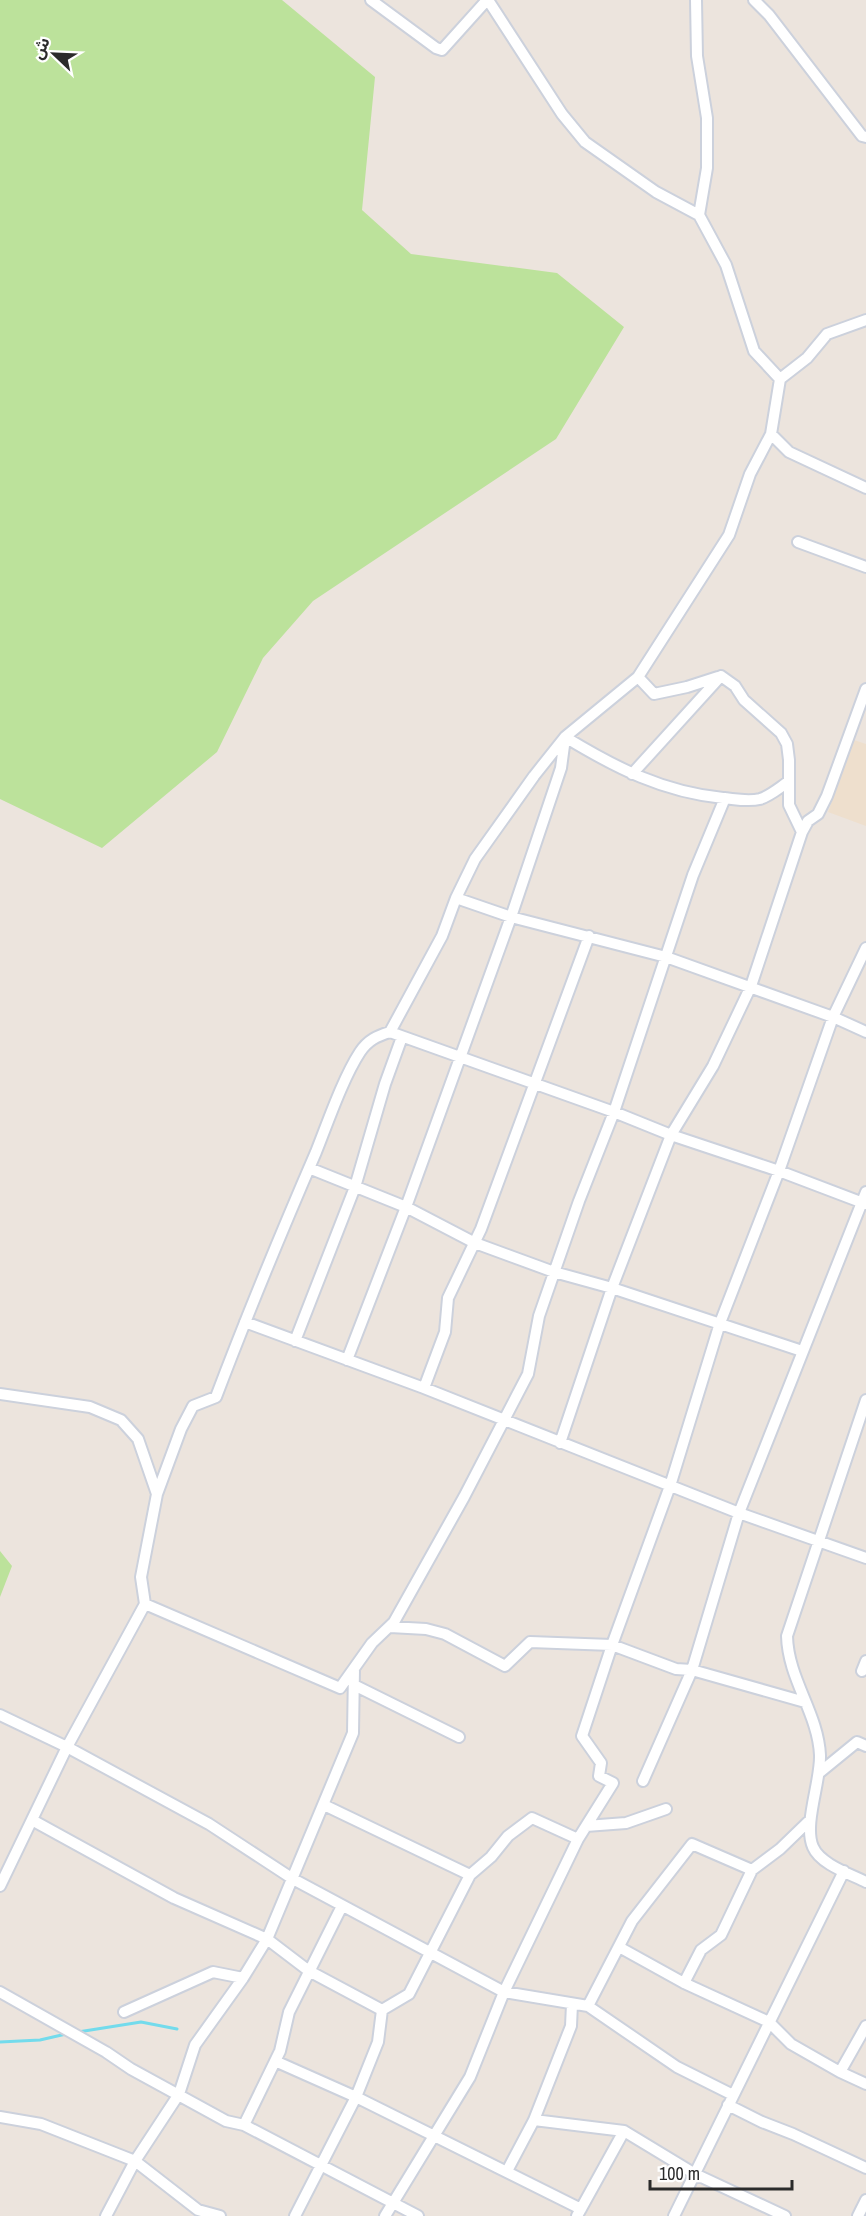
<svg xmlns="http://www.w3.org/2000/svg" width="866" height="2216" font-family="'Archivo Narrow','Noto Sans Arabic',sans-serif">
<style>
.education{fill:#eedfcd}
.green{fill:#bce29b}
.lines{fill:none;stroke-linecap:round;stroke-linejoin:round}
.stream{stroke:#73dbec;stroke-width:3}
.street-casing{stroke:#ccd1dc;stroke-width:14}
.street{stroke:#fff;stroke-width:10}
</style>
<rect width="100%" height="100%" fill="#ece4dd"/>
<path class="education" d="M 854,740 L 866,744 L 866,826 L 828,812 Z"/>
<path class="green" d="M 0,0 L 282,0 L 375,77 L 362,210 L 411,254 L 557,273 L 624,327 L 556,439 L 313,601 L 263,658 L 217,752 L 102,848 L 0,799 Z
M 0,1551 L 12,1566 L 0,1597 Z"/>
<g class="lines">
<path class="stream" d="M 78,2032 L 141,2022 L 177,2029
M 0,2042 L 40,2040 L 66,2034"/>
<defs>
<path id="street" d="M 371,0 L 436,48 L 442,50 L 487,0
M 488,0 L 562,114 L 585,142 L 656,192 L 699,215 L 726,265 L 754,351 L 780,379
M 696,0 L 697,56 L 707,118 L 707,168 L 699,215
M 754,0 L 769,15 L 862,136 L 866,137
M 771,434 L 789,452 L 866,488
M 798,542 L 866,567
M 638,677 L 654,694 L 687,687 L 718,677
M 565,737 C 616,768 663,792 723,798 C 735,799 748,802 760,799 C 770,796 779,788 788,782
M 632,774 L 721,676
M 802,832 L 808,821 L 818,814 L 827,796 L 866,689
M 456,898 L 511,917 L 666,957 L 833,1017 L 866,1032
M 390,1032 L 442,936 L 456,898 L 475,859 L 534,776 L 565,737 L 638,677 L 729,535 L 750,474 L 771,434 L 780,379 L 807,358 L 827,334 L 866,320
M 309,1168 L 406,1207 L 475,1243 L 554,1272 L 612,1288 L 802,1351
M 245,1322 L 424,1388 L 739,1513 L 866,1558
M 295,1341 L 355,1187 L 385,1084 L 402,1037
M 347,1360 L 406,1207 L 511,917 L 561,768 L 565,738
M 424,1388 L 445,1332 L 448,1298 L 481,1229 L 589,936
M 0,1394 L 90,1407 L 121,1420 L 138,1439 L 157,1494
M 866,1400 L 787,1636 C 788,1679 818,1713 820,1755 C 821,1781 803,1825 813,1847 C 820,1864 850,1874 866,1882
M 560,1443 L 612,1288 L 671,1135 L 713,1066 L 751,986 L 802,832 L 789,805 L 789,760 L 787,744 L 781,733 L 744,700 L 735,686 L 721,676
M 145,1604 L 340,1688 L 372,1643 L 394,1622 L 464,1497 L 528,1374 L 539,1316 L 579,1201 L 614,1112 L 693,875 L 725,798
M 390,1627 L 426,1629 L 445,1634 L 505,1666 L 530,1642 L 612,1645 L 676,1669 L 692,1670 L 805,1702
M 862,1671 L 866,1661
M 354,1685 L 459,1737
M 0,1715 L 67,1747 L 209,1824 L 293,1879 L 504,1992 L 588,2006 L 677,2067 L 733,2095
M 819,1773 L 857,1742 L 866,1746
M 643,1781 L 692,1670 L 739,1513 L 866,1192
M 324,1805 L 470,1875
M 32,1820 L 174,1898 L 267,1939 L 309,1971 L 382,2010
M 586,1826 L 626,1823 L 666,1809
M 0,1886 L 67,1747 L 145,1604 L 141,1577 L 157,1494 L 181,1429 L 193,1406 L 216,1397 C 247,1315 281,1233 316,1152 C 328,1122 343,1078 360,1052 C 368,1040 377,1036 390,1032 L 614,1112 L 671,1135 L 779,1171 L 866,1204
M 619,1947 L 684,1983 L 769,2022 L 791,2044 L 840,2072 L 866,2084
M 684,1983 L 701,1950 L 721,1935 L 752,1870
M 0,1992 L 106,2052 L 131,2069 L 226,2121 L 244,2125 L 418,2216
M 588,2006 L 632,1921 L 692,1844 L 752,1870 L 780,1849 L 810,1820
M 124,2012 L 213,1972 L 243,1978
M 275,2061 L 356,2097 L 581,2209
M 840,2072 L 866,2026
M 728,2105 L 762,2122 L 793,2134 L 866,2168
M 0,2117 L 41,2124 L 135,2161 L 198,2210 L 220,2216
M 534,2120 L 624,2131 L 695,2174 L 785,2216
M 244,2125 L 280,2051 L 289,2012 L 342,1906
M 507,2171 L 534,2120 L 571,2026 L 572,2004
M 106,2216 L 135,2161 L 179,2094 L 195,2045 L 243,1978 L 267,1939 L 353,1733 L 354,1669
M 295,2216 L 356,2097 L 378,2042 L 382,2010 L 409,1994 L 470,1875 L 491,1857 L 508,1836 L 532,1818 L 578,1839
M 385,2216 L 470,2077 L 504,1992 L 578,1839 L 613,1783 L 599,1776 L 601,1763 L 582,1736 L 612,1645 L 670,1486 L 720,1323 L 779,1171 L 833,1017 L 866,948
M 577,2216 L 624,2131
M 674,2216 L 844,1871
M 858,2216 L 866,2200"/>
</defs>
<use href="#street" class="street-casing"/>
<use href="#street" class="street"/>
</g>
<g transform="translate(54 54) rotate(293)" stroke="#ffffff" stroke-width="4.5" paint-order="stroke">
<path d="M0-4.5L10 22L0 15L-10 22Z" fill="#2b2b2b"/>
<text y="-9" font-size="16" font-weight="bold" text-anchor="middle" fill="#2b2b2b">ش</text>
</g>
<path d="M650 2180v9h142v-9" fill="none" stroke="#2b2b2b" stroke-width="3"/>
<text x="659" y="2180" font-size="18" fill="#2b2b2b" stroke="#ffffff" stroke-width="4.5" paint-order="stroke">100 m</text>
</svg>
